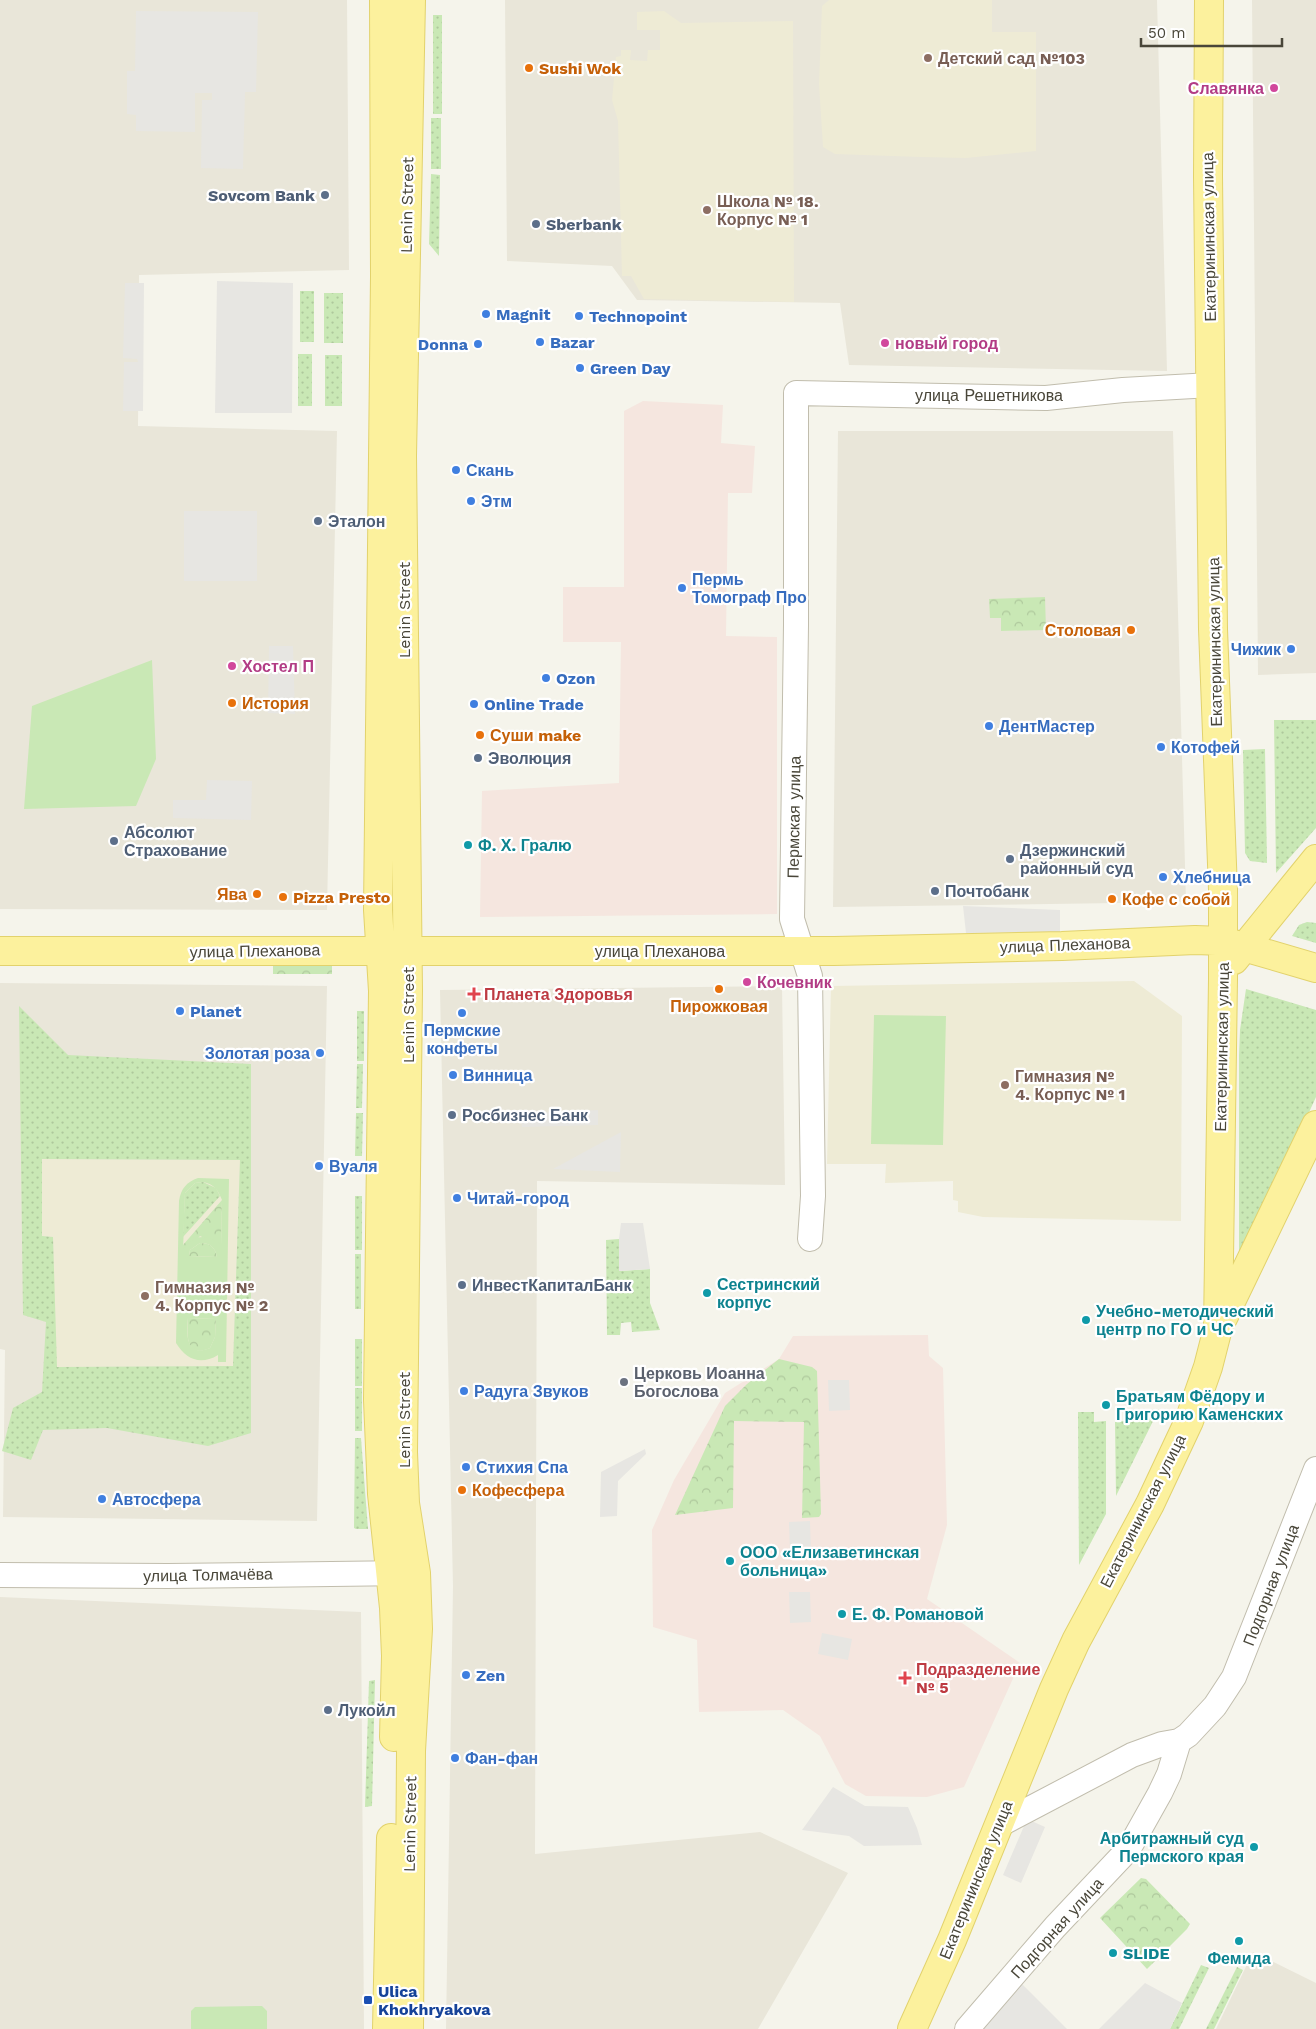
<svg xmlns="http://www.w3.org/2000/svg" width="1316" height="2029" font-family="'Work Sans',sans-serif">
<style>
.residential{fill:#e9e6d9}
.education{fill:#eeebd5}
.medical{fill:#f5e6df}
.grass{fill:url(#grass-dots);fill-rule:evenodd}
.forest{fill:url(#forest-crowns)}
.pitch{fill:#c9e8b5;fill-rule:evenodd}
.parking{fill:#e7e6e2}
.lines{fill:none;stroke-linecap:round;stroke-linejoin:round}
.minor-casing{stroke:#c1bdad;stroke-width:26}
.major-casing{stroke:#e2d26c;stroke-width:30}
.minor{stroke:#fff;stroke-width:24}
.major{stroke:#fcf19d;stroke-width:28}
.education-dot{fill:#8d6e63;stroke:#fff;stroke-width:2}
.food-dot{fill:#e8710a;stroke:#fff;stroke-width:2}
.hotel-dot{fill:#d1479c;stroke:#fff;stroke-width:2}
.service-dot{fill:#5c6f8a;stroke:#fff;stroke-width:2}
.shop-dot{fill:#3f7fe0;stroke:#fff;stroke-width:2}
.culture-dot{fill:#0f9aa8;stroke:#fff;stroke-width:2}
.health-dot{fill:#e0444e;stroke:#fff;stroke-width:2}
.worship-dot{fill:#6b7280;stroke:#fff;stroke-width:2}
.transit-dot{fill:#1a4fb4;stroke:#fff;stroke-width:2}
.labels{text-anchor:middle;dominant-baseline:central;stroke-width:4.5;stroke-linejoin:round;paint-order:stroke}
.education-label{font-size:16px;font-weight:bold;fill:#785e54;stroke:#fff;text-anchor:start}
.food-label{font-size:16px;font-weight:bold;fill:#c56008;stroke:#fff;text-anchor:start}
.hotel-label{font-size:16px;font-weight:bold;fill:#b23c85;stroke:#fff;text-anchor:start}
.service-label{font-size:16px;font-weight:bold;fill:#4e5e75;stroke:#fff;text-anchor:start}
.street-label{font-size:16px;fill:#494639;stroke:#fff}
.shop-label{font-size:16px;font-weight:bold;fill:#366cbe;stroke:#fff;text-anchor:start}
.culture-label{font-size:16px;font-weight:bold;fill:#0d838f;stroke:#fff;text-anchor:start}
.health-label{font-size:16px;font-weight:bold;fill:#be3a42;stroke:#fff;text-anchor:start}
.worship-label{font-size:16px;font-weight:bold;fill:#5b616d;stroke:#fff;text-anchor:start}
.transit-label{font-size:16px;font-weight:bold;fill:#164399;stroke:#fff;text-anchor:start}
</style>
<defs>
<pattern id="grass-dots" width="8" height="8" patternUnits="userSpaceOnUse" patternTransform="scale(1.25)"><rect width="8" height="8" fill="#c9e8b5"/><path d="M2 2h.1M6 6h.1" fill="none" stroke="#aec89c" stroke-width="1.8" stroke-linecap="round"/></pattern>
<pattern id="forest-crowns" width="20" height="18" patternUnits="userSpaceOnUse" patternTransform="scale(1.25)"><rect width="20" height="18" fill="#c9e8b5"/><path d="M2 6a3 3 0 1 1 6 0M12 15a3 3 0 1 1 6 0" fill="none" stroke="#aec89c"/></pattern>
</defs>
<rect width="100%" height="100%" fill="#f5f4eb"/>
<path class="residential" d="M 0,0 L 347,0 L 349,270 L 139,275 L 138,426 L 337,431 L 327,910 L 0,909 Z
M 505,0 L 1157,0 L 1167,371 L 849,365 L 840,303 L 637,300 L 612,266 L 507,261 Z
M 1252,0 L 1316,0 L 1316,673 L 1258,675 Z
M 838,431 L 1173,431 L 1186,902 L 833,907 Z
M 0,983 L 327,986 L 317,1521 L 3,1517 L 5,1350 L 0,1349 Z
M 782,986 L 785,1185 L 537,1181 L 535,1854 L 760,1832 L 848,1873 L 758,2029 L 446,2029 L 453,1586 L 440,990 Z
M 0,1597 L 361,1612 L 364,2029 L 0,2029 Z
M 1253,1952 L 1316,1983 L 1316,2029 L 1216,2029 Z"/>
<path class="education" d="M 829,0 L 992,0 L 992,32 L 1036,32 L 1036,151 L 966,158 L 921,157 L 835,154 L 823,147 L 819,84 L 822,6 Z
M 664,11 L 681,23 L 793,21 L 794,302 L 644,299 L 631,276 L 622,276 L 618,121 L 612,100 L 616,57 L 621,56 L 621,50 L 631,50 L 630,60 L 647,61 L 648,50 L 660,50 L 660,30 L 637,30 L 637,12 Z
M 1134,981 L 1182,1016 L 1181,1221 L 983,1217 L 958,1212 L 958,1201 L 953,1200 L 953,1181 L 885,1183 L 886,1164 L 827,1164 L 831,986 Z
M 42,1159 L 240,1160 L 233,1366 L 56,1367 L 53,1237 L 42,1236 Z"/>
<path class="medical" d="M 643,401 L 723,405 L 721,443 L 755,446 L 752,493 L 728,493 L 726,636 L 777,637 L 777,914 L 480,917 L 482,791 L 619,783 L 621,642 L 563,642 L 563,587 L 624,587 L 624,411 Z
M 928,1335 L 929,1356 L 943,1368 L 947,1525 L 927,1599 L 1020,1663 L 964,1787 L 927,1797 L 866,1796 L 845,1784 L 820,1736 L 783,1710 L 699,1712 L 697,1640 L 653,1627 L 652,1530 L 674,1480 L 725,1393 L 779,1359 L 793,1336 Z"/>
<path class="grass" d="M 433,15 L 442,15 L 442,114 L 433,114 Z
M 431,118 L 441,118 L 441,169 L 431,169 Z
M 431,174 L 440,175 L 439,256 L 429,244 Z
M 300,291 L 314,291 L 314,342 L 300,342 Z
M 324,293 L 343,293 L 343,343 L 324,343 Z
M 298,354 L 312,354 L 312,406 L 298,406 Z
M 325,355 L 342,355 L 342,406 L 325,406 Z
M 1274,720 L 1316,720 L 1316,828 L 1276,873 Z
M 1265,749 L 1267,863 L 1250,861 L 1245,853 L 1243,750 Z
M 1307,922 L 1316,923 L 1316,943 L 1292,936 L 1299,925 Z
M 1246,989 L 1316,1010 L 1316,1097 L 1247,1248 L 1239,1271 L 1239,1055 L 1240,1030 Z
M 19,1006 L 68,1055 L 251,1064 L 251,1433 L 208,1446 L 107,1428 L 43,1430 L 31,1460 L 2,1451 L 13,1408 L 42,1392 L 46,1322 L 23,1315 ZM 42,1159 L 240,1160 L 233,1366 L 57,1367 L 53,1237 L 42,1236 Z
M 357,1011 L 364,1011 L 364,1061 L 357,1061 Z
M 357,1064 L 363,1064 L 362,1108 L 356,1108 Z
M 356,1113 L 363,1113 L 362,1156 L 355,1156 Z
M 203,1182 L 216,1188 L 220,1196 L 183,1237 L 185,1193 L 195,1183 Z
M 355,1196 L 362,1196 L 362,1250 L 355,1250 Z
M 619,1239 L 620,1271 L 650,1269 L 650,1303 L 660,1330 L 632,1332 L 631,1322 L 621,1323 L 620,1335 L 607,1335 L 606,1240 Z
M 355,1254 L 361,1254 L 361,1309 L 355,1309 Z
M 355,1339 L 362,1339 L 362,1386 L 355,1386 Z
M 355,1388 L 362,1388 L 362,1431 L 355,1431 Z
M 1159,1409 L 1116,1496 L 1115,1422 L 1125,1421 L 1126,1410 Z
M 1078,1412 L 1094,1412 L 1094,1422 L 1106,1421 L 1106,1514 L 1079,1565 Z
M 355,1438 L 361,1438 L 368,1529 L 356,1529 L 354,1528 Z
M 375,1680 L 372,1806 L 365,1807 L 369,1681 Z
M 1201,1965 L 1209,1968 L 1179,2029 L 1170,2029 Z
M 1237,1967 L 1243,1970 L 1214,2029 L 1206,2029 Z"/>
<path class="forest" d="M 1045,597 L 1046,630 L 1001,631 L 1001,618 L 990,618 L 989,599 Z
M 332,962 L 332,974 L 273,974 L 273,963 Z
M 222,1200 L 221,1246 L 200,1236 L 183,1256 L 183,1245 Z
M 200,1243 C 210,1243 215,1247 217,1257 L 189,1256 L 190,1250 Z
M 188,1318 L 216,1319 L 215,1337 L 210,1348 C 185,1359 187,1334 188,1318 Z
M 779,1359 L 812,1367 L 817,1371 L 821,1514 L 819,1517 L 802,1518 L 804,1422 L 734,1421 L 733,1508 L 675,1515 L 725,1406 L 747,1384 Z
M 1141,1878 L 1146,1879 L 1190,1924 L 1187,1929 L 1147,1969 L 1100,1918 Z"/>
<path class="pitch" d="M 152,660 L 156,759 L 136,806 L 24,809 L 32,706 Z
M 874,1015 L 946,1016 L 943,1145 L 871,1144 Z
M 198,1178 L 229,1179 L 226,1362 L 218,1362 L 218,1355 C 200,1366 186,1359 176,1343 L 179,1201 C 181,1188 187,1182 198,1178 ZM 203,1182 C 214,1184 218,1190 222,1200 L 221,1245 C 208,1233 191,1234 183,1251 L 185,1193 L 195,1183 ZM 200,1243 C 210,1243 215,1247 217,1257 L 189,1256 L 190,1250 ZM 188,1318 L 216,1319 L 215,1337 L 210,1348 C 186,1358 186,1334 188,1318 Z
M 262,2006 L 267,2011 L 267,2029 L 191,2029 L 191,2011 L 195,2007 Z"/>
<path class="parking" d="M 136,11 L 258,12 L 256,92 L 245,92 L 243,169 L 201,168 L 202,100 L 212,100 L 212,93 L 195,93 L 195,132 L 136,131 L 136,115 L 127,114 L 127,71 L 135,71 Z
M 217,281 L 293,283 L 292,413 L 215,413 Z
M 125,283 L 144,283 L 143,411 L 123,411 L 124,362 L 138,362 L 137,359 L 123,358 Z
M 184,511 L 257,511 L 257,581 L 184,581 Z
M 269,646 L 293,646 L 295,714 L 268,713 Z
M 207,780 L 252,781 L 251,820 L 173,818 L 173,800 L 206,800 Z
M 963,906 L 1060,910 L 1060,932 L 966,933 Z
M 598,1110 L 598,1125 L 522,1127 L 521,1114 Z
M 621,1131 L 620,1172 L 553,1169 L 621,1132 Z
M 621,1223 L 643,1223 L 650,1269 L 619,1271 L 619,1239 Z
M 828,1380 L 849,1380 L 850,1410 L 829,1411 Z
M 645,1449 L 646,1454 L 618,1481 L 617,1516 L 600,1517 L 601,1472 Z
M 810,1521 L 811,1552 L 790,1552 L 789,1522 Z
M 789,1592 L 810,1592 L 811,1622 L 790,1623 Z
M 822,1633 L 852,1639 L 848,1660 L 818,1654 Z
M 833,1787 L 865,1806 L 908,1807 L 917,1828 L 922,1845 L 864,1846 L 849,1836 L 802,1830 Z
M 1027,1819 L 1045,1827 L 1021,1883 L 1003,1875 Z
M 1145,1983 L 1182,2003 L 1170,2029 L 1099,2029 Z
M 1022,1984 L 1067,2029 L 979,2029 Z"/>
<g class="lines">
<defs>
<path id="minor" d="M 810,1239 L 813,1196 L 810,976 L 792,919 L 796,625 L 796,393 L 1046,398 L 1123,390 L 1211,385
M 0,1575 L 168,1576 L 409,1573
M 999,1825 L 1132,1755 L 1162,1744 L 1179,1741 L 1188,1735 L 1215,1706 L 1234,1677 L 1316,1469
M 967,2029 L 1055,1927 L 1122,1856 L 1132,1843 L 1160,1793 L 1169,1774 L 1179,1741"/>
<path id="major" d="M 384,0 L 385,276 L 378,910 L 383,991 L 378,1400 L 382,1494 L 394,1608 L 396,1656 L 394,1737
M 0,951 L 834,951 L 1062,946 L 1195,940 L 1223,941 L 1316,968
M 1234,960 L 1316,859
M 1223,1318 L 1316,1125
M 387,2029 L 391,1838
M 409,2029 L 411,1751 L 418,1629 L 416,1573 L 405,1503 L 403,1452 L 408,990 L 402,456 L 411,0
M 912,2029 L 952,1940 L 1054,1689 L 1076,1641 L 1150,1504 L 1189,1421 L 1208,1367 L 1218,1328 L 1223,979 L 1223,890 L 1213,629 L 1208,176 L 1209,0"/>
</defs>
<use href="#minor" class="minor-casing"/>
<use href="#major" class="major-casing"/>
<use href="#minor" class="minor"/>
<use href="#major" class="major"/>
</g>
<g class="education-dot">
<circle cx="928" cy="58" r="5"/>
<circle cx="707" cy="210" r="5"/>
<circle cx="1005" cy="1085" r="5"/>
<circle cx="145" cy="1296" r="5"/>
</g>
<g class="food-dot">
<circle cx="529" cy="68" r="5"/>
<circle cx="1131" cy="630" r="5"/>
<circle cx="232" cy="703" r="5"/>
<circle cx="480" cy="735" r="5"/>
<circle cx="257" cy="894" r="5"/>
<circle cx="283" cy="897" r="5"/>
<circle cx="1112" cy="899" r="5"/>
<circle cx="719" cy="989" r="5"/>
<circle cx="462" cy="1490" r="5"/>
</g>
<g class="hotel-dot">
<circle cx="1274" cy="88" r="5"/>
<circle cx="885" cy="343" r="5"/>
<circle cx="232" cy="666" r="5"/>
<circle cx="747" cy="982" r="5"/>
</g>
<g class="service-dot">
<circle cx="325" cy="195" r="5"/>
<circle cx="536" cy="224" r="5"/>
<circle cx="318" cy="521" r="5"/>
<circle cx="478" cy="758" r="5"/>
<circle cx="114" cy="841" r="5"/>
<circle cx="1010" cy="859" r="5"/>
<circle cx="935" cy="891" r="5"/>
<circle cx="452" cy="1115" r="5"/>
<circle cx="462" cy="1285" r="5"/>
<circle cx="328" cy="1710" r="5"/>
</g>
<g class="shop-dot">
<circle cx="486" cy="314" r="5"/>
<circle cx="579" cy="316" r="5"/>
<circle cx="540" cy="342" r="5"/>
<circle cx="478" cy="344" r="5"/>
<circle cx="580" cy="368" r="5"/>
<circle cx="456" cy="470" r="5"/>
<circle cx="471" cy="501" r="5"/>
<circle cx="682" cy="588" r="5"/>
<circle cx="1291" cy="649" r="5"/>
<circle cx="546" cy="678" r="5"/>
<circle cx="474" cy="704" r="5"/>
<circle cx="989" cy="726" r="5"/>
<circle cx="1161" cy="747" r="5"/>
<circle cx="1163" cy="877" r="5"/>
<circle cx="180" cy="1011" r="5"/>
<circle cx="462" cy="1013" r="5"/>
<circle cx="320" cy="1053" r="5"/>
<circle cx="453" cy="1075" r="5"/>
<circle cx="319" cy="1166" r="5"/>
<circle cx="457" cy="1198" r="5"/>
<circle cx="464" cy="1391" r="5"/>
<circle cx="466" cy="1467" r="5"/>
<circle cx="102" cy="1499" r="5"/>
<circle cx="466" cy="1675" r="5"/>
<circle cx="455" cy="1758" r="5"/>
</g>
<g class="culture-dot">
<circle cx="468" cy="845" r="5"/>
<circle cx="707" cy="1293" r="5"/>
<circle cx="1086" cy="1320" r="5"/>
<circle cx="1106" cy="1405" r="5"/>
<circle cx="730" cy="1561" r="5"/>
<circle cx="842" cy="1614" r="5"/>
<circle cx="1254" cy="1847" r="5"/>
<circle cx="1239" cy="1941" r="5"/>
<circle cx="1113" cy="1953" r="5"/>
</g>
<g class="health-dot">
<path d="M471.5 986.5h5v5h5v5h-5v5h-5v-5h-5v-5h5z"/>
<path d="M902.5 1670.5h5v5h5v5h-5v5h-5v-5h-5v-5h5z"/>
</g>
<circle class="worship-dot" cx="624" cy="1382" r="5"/>
<rect class="transit-dot" x="363" y="1995" width="10" height="10" rx="2.5"/>
<g class="labels">
<g class="education-label">
<text x="938" y="58">Детский сад №103</text>
<text x="717" y="201">Школа № 18.<tspan x="717" dy="18">Корпус № 1</tspan></text>
<text x="1015" y="1076">Гимназия №<tspan x="1015" dy="18">4. Корпус № 1</tspan></text>
<text x="155" y="1287">Гимназия №<tspan x="155" dy="18">4. Корпус № 2</tspan></text>
</g>
<g class="food-label">
<text x="539" y="68">Sushi Wok</text>
<text x="1121" y="630" text-anchor="end">Столовая</text>
<text x="242" y="703">История</text>
<text x="490" y="735">Суши make</text>
<text x="247" y="894" text-anchor="end">Ява</text>
<text x="293" y="897">Pizza Presto</text>
<text x="1122" y="899">Кофе с собой</text>
<text x="719" y="1006" text-anchor="middle">Пирожковая</text>
<text x="472" y="1490">Кофесфера</text>
</g>
<g class="hotel-label">
<text x="1264" y="88" text-anchor="end">Славянка</text>
<text x="895" y="343">новый город</text>
<text x="242" y="666">Хостел П</text>
<text x="757" y="982">Кочевник</text>
</g>
<g class="service-label">
<text x="315" y="195" text-anchor="end">Sovcom Bank</text>
<text x="546" y="224">Sberbank</text>
<text x="328" y="521">Эталон</text>
<text x="488" y="758">Эволюция</text>
<text x="124" y="832">Абсолют<tspan x="124" dy="18">Страхование</tspan></text>
<text x="1020" y="850">Дзержинский<tspan x="1020" dy="18">районный суд</tspan></text>
<text x="945" y="891">Почтобанк</text>
<text x="462" y="1115">Росбизнес Банк</text>
<text x="472" y="1285">ИнвестКапиталБанк</text>
<text x="338" y="1710">Лукойл</text>
</g>
<g class="street-label">
<text transform="translate(407 205) rotate(-89)">Lenin Street</text>
<text transform="translate(1209 237) rotate(-91)">Екатерининская улица</text>
<text x="989" y="395">улица Решетникова</text>
<text transform="translate(404 610) rotate(-90)">Lenin Street</text>
<text transform="translate(1215 642) rotate(-91)">Екатерининская улица</text>
<text transform="translate(794 817) rotate(-89)">Пермская улица</text>
<text transform="translate(1065 945) rotate(-2)">улица Плеханова</text>
<text transform="translate(255 951) rotate(-1)">улица Плеханова</text>
<text x="660" y="951">улица Плеханова</text>
<text transform="translate(408 1015) rotate(-90)">Lenin Street</text>
<text transform="translate(1222 1047) rotate(-89)">Екатерининская улица</text>
<text transform="translate(404 1420) rotate(-90)">Lenin Street</text>
<text transform="translate(1143 1511) rotate(-63)">Екатерининская улица</text>
<text transform="translate(208 1575) rotate(-1)">улица Толмачёва</text>
<text transform="translate(1271 1585) rotate(-69)">Подгорная улица</text>
<text transform="translate(410 1824) rotate(-89)">Lenin Street</text>
<text transform="translate(976 1880) rotate(-68)">Екатерининская улица</text>
<text transform="translate(1057 1928) rotate(-48)">Подгорная улица</text>
</g>
<g class="shop-label">
<text x="496" y="314">Magnit</text>
<text x="589" y="316">Technopoint</text>
<text x="550" y="342">Bazar</text>
<text x="468" y="344" text-anchor="end">Donna</text>
<text x="590" y="368">Green Day</text>
<text x="466" y="470">Скань</text>
<text x="481" y="501">Этм</text>
<text x="692" y="579">Пермь<tspan x="692" dy="18">Томограф Про</tspan></text>
<text x="1281" y="649" text-anchor="end">Чижик</text>
<text x="556" y="678">Ozon</text>
<text x="484" y="704">Online Trade</text>
<text x="999" y="726">ДентМастер</text>
<text x="1171" y="747">Котофей</text>
<text x="1173" y="877">Хлебница</text>
<text x="190" y="1011">Planet</text>
<text x="462" y="1030" text-anchor="middle">Пермские<tspan x="462" dy="18">конфеты</tspan></text>
<text x="310" y="1053" text-anchor="end">Золотая роза</text>
<text x="463" y="1075">Винница</text>
<text x="329" y="1166">Вуаля</text>
<text x="467" y="1198">Читай-город</text>
<text x="474" y="1391">Радуга Звуков</text>
<text x="476" y="1467">Стихия Спа</text>
<text x="112" y="1499">Автосфера</text>
<text x="476" y="1675">Zen</text>
<text x="465" y="1758">Фан-фан</text>
</g>
<g class="culture-label">
<text x="478" y="845">Ф. Х. Гралю</text>
<text x="717" y="1284">Сестринский<tspan x="717" dy="18">корпус</tspan></text>
<text x="1096" y="1311">Учебно-методический<tspan x="1096" dy="18">центр по ГО и ЧС</tspan></text>
<text x="1116" y="1396">Братьям Фёдору и<tspan x="1116" dy="18">Григорию Каменских</tspan></text>
<text x="740" y="1552">ООО «Елизаветинская<tspan x="740" dy="18">больница»</tspan></text>
<text x="852" y="1614">Е. Ф. Романовой</text>
<text x="1244" y="1838" text-anchor="end">Арбитражный суд<tspan x="1244" dy="18">Пермского края</tspan></text>
<text x="1123" y="1953">SLIDE</text>
<text x="1239" y="1958" text-anchor="middle">Фемида</text>
</g>
<g class="health-label">
<text x="484" y="994">Планета Здоровья</text>
<text x="916" y="1669">Подразделение<tspan x="916" dy="18">№ 5</tspan></text>
</g>
<g class="worship-label">
<text x="634" y="1373">Церковь Иоанна<tspan x="634" dy="18">Богослова</tspan></text>
</g>
<g class="transit-label">
<text x="378" y="1991">Ulica<tspan x="378" dy="18">Khokhryakova</tspan></text>
</g>
</g>
<path d="M1141 38v8h141v-8" fill="none" stroke="#494639" stroke-width="2.5"/>
<text x="1148" y="38" font-size="15" fill="#494639" stroke="#ffffff" stroke-width="4" paint-order="stroke">50 m</text>
</svg>
